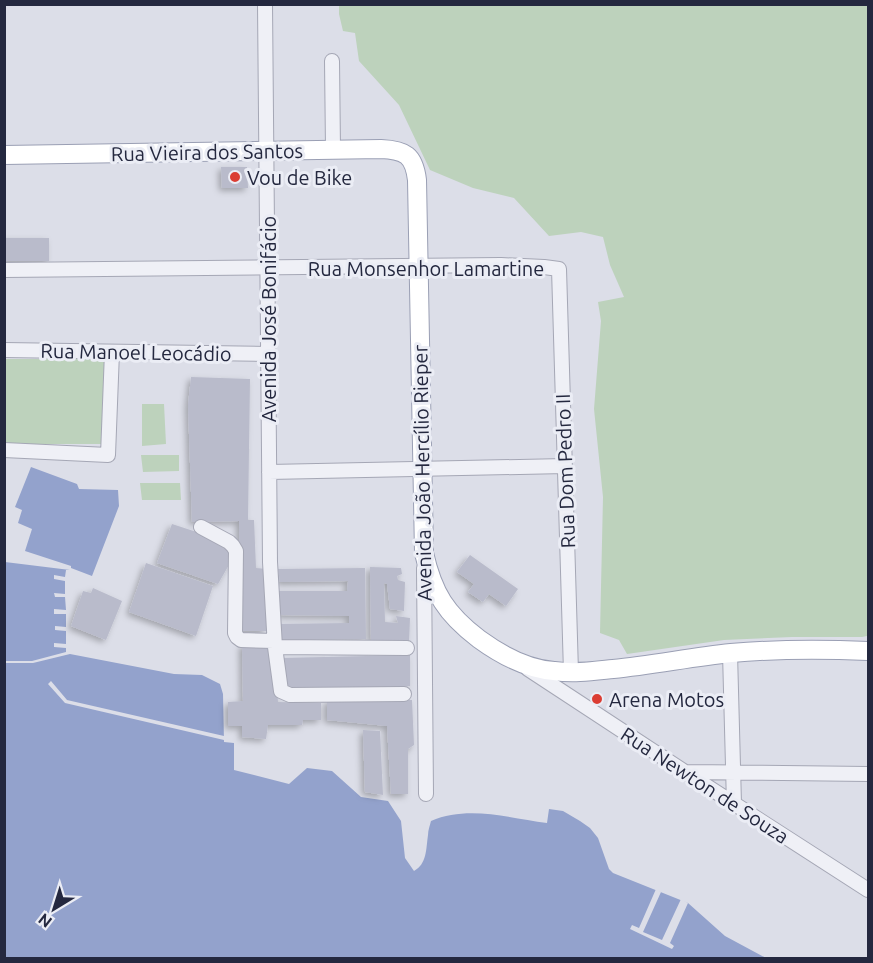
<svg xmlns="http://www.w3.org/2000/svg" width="873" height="963" font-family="Ubuntu,sans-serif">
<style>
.green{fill:#bdd2bc}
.water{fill:#93a2cc}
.pier{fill:#dcdee8}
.building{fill:#b9bbcb;filter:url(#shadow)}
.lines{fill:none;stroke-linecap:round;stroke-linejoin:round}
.minor-casing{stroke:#a5a7b5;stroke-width:16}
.major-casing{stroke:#9a9fb4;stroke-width:20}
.minor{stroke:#eff0f6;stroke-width:14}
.major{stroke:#fff;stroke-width:18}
.poi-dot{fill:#db3d33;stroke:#ebedf5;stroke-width:2}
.labels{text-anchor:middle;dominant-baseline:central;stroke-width:6;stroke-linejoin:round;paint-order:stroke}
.street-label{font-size:20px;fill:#24283f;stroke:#ebedf5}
.poi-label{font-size:20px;fill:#24283f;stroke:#ebedf5;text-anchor:start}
</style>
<defs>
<filter id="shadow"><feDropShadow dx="-3" dy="3" stdDeviation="3" flood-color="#0004"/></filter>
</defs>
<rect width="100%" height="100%" fill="#dcdee8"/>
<path class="green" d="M 339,5 L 868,5 L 867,636 L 862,637 L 792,637 L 724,640 L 627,654 L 619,640 L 600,633 L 603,497 L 594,409 L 601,321 L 598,302 L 624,297 L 610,265 L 603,237 L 581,232 L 549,236 L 514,198 L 473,188 L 430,170 L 399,105 L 359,61 L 355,33 L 343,31 L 339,14 Z
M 5,359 L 105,359 L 105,444 L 5,444 Z
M 142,404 L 164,404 L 166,444 L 142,446 Z
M 141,455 L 179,455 L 179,471 L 143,472 Z
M 140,483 L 180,483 L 181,500 L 142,500 Z"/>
<path class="water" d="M 31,467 L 77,484 L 79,489 L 118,490 L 119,506 L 92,576 L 71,568 L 71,566 L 25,551 L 32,529 L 18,523 L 22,510 L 15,507 Z
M 5,562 L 70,570 L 70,654 L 174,674 L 202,675 L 220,684 L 223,694 L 224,742 L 234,743 L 234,770 L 289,784 L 307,768 L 332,771 L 361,797 L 388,801 L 401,821 L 405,858 L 414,871 C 427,864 426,849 428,835 C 428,830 430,825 431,821 C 468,805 509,818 547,823 L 549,809 L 563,811 L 580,821 L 590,828 L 598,838 L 609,869 L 613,873 L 688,903 L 725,936 L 766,958 L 5,958 Z"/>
<path class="pier" d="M 66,570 L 70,570 L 70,654 L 33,663 L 5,663 L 5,660 L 5,661 L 32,661 L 66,652 L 66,648 L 54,647 L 54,643 L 66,644 L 66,631 L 55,630 L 55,626 L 66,627 L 66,614 L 54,614 L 54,609 L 66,610 L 65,597 L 55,597 L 54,593 L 65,594 L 65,581 L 54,579 L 54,575 L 65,577 Z
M 51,681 L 67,700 L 224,736 L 224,740 L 65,703 L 48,684 Z
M 656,889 L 661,892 L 643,932 L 662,940 L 681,899 L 688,903 L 670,943 L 674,946 L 672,949 L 630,929 L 632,925 L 639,928 Z"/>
<path class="building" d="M 221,167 L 247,167 L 248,188 L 222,188 Z
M 4,238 L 49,238 L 49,261 L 4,261 Z
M 191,377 L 250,379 L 248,520 L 254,520 L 256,568 L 267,569 L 266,631 L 240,631 L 239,521 L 192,522 L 188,405 Z
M 172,524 L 221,540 L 234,556 L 218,584 L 157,563 Z
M 470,555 L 518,589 L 506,606 L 489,594 L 483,602 L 468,592 L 474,584 L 457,572 Z
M 146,563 L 213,586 L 196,636 L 129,612 Z
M 370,567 L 401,568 L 402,574 L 397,576 L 398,580 L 405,582 L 404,611 L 390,609 L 387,584 L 384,583 L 385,622 L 398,623 L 396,616 L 410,618 L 409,642 L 371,640 Z
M 365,568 L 366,639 L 275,640 L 274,624 L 349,623 L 349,616 L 280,615 L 278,591 L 347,591 L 348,581 L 280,582 L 278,569 Z
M 93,588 L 122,601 L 106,640 L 71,626 L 83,591 L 91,593 Z
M 242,644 L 274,645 L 278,702 L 321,703 L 321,720 L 303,720 L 302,725 L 268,725 L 266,739 L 242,737 L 242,726 L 228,726 L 228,702 L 243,701 Z
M 410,655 L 410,686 L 284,689 L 282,658 Z
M 327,700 L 412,700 L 414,745 L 408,749 L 408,794 L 391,794 L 387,726 L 327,720 Z
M 363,730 L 380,731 L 383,795 L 365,792 Z"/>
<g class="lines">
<defs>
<path id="minor" d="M 265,4 L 270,562 L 275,647 L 407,648
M 332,61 L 333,149
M 4,270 L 501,265 L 544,267 L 559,269 L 571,672
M 4,350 L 268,354
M 4,450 L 108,455 L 112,352
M 269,472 L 565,466
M 201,527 L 229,542 L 233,546 L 236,551 L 235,633 L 237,637 L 241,640 L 274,641
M 424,568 L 426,794
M 275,647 L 281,691 L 290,695 L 404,694
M 730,653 L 734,804
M 528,669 L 685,772 L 868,890
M 685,772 L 868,774"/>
<path id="major" d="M 4,155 L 381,149 C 405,150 414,155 417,180 L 424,553 C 433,593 446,614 479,639 C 501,655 527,669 554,671 C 574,674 594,671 613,669 C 653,665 692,657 731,653 C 777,649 823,649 868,651"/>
</defs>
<use href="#minor" class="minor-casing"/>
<use href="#major" class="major-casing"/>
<use href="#minor" class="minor"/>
<use href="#major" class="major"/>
</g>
<g class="poi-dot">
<circle cx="235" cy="177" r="6"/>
<circle cx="597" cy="699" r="6"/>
</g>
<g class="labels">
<g class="street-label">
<text transform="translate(207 152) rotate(-1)">Rua Vieira dos Santos</text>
<text x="426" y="268">Rua Monsenhor Lamartine</text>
<text transform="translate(268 319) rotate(-90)">Avenida José Bonifácio</text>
<text transform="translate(136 352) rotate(1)">Rua Manoel Leocádio</text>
<text transform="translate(565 471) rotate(-92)">Rua Dom Pedro II</text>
<text transform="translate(422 473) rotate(-91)">Avenida João Hercílio Rieper</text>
<text transform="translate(705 785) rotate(33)">Rua Newton de Souza</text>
</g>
<g class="poi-label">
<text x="247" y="177">Vou de Bike</text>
<text x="609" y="699">Arena Motos</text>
</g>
</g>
<rect width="873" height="963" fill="none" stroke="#24283f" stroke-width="12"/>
<g transform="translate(54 909) rotate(218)" stroke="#ebedf5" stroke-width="4.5" paint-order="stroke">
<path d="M0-4.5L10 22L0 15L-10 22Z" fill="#24283f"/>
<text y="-9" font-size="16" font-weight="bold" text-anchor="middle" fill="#24283f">N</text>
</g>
</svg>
